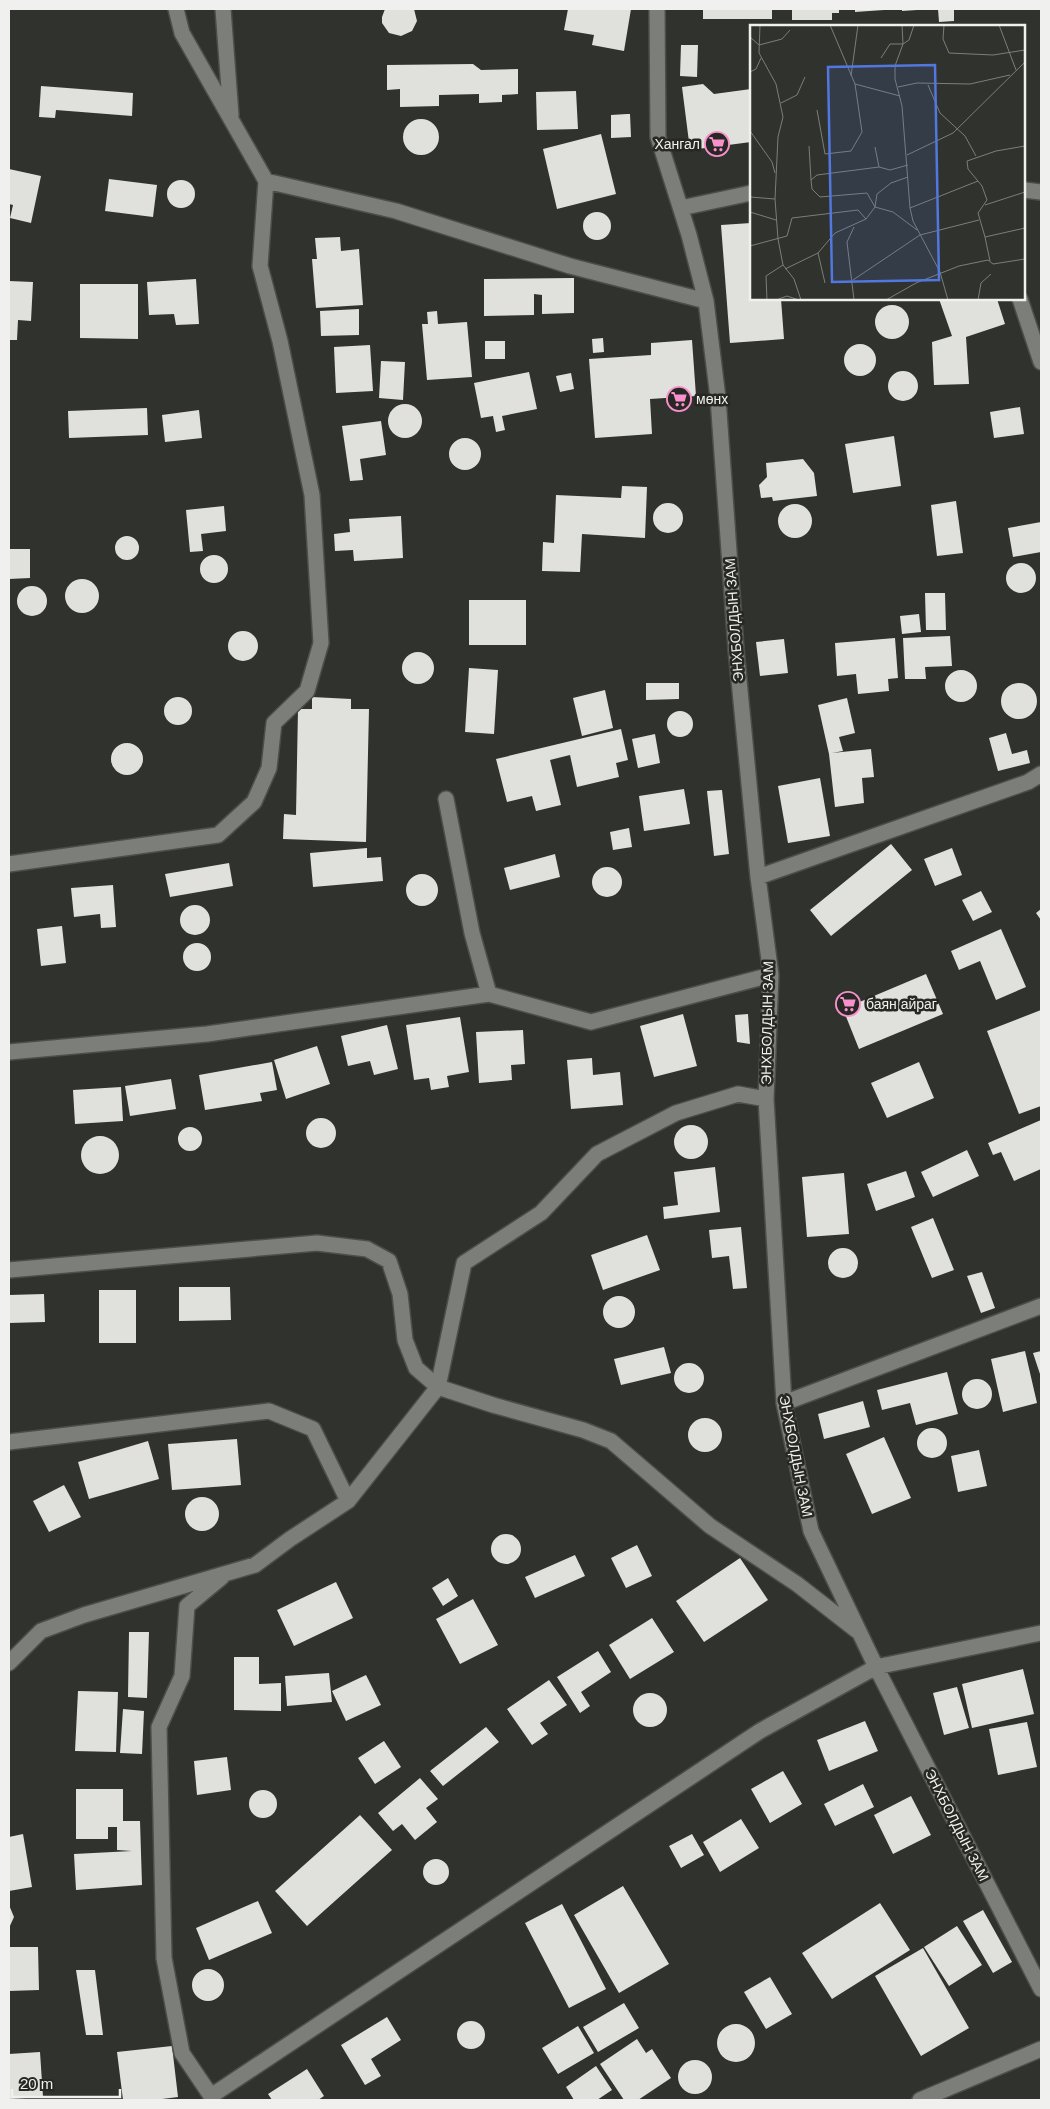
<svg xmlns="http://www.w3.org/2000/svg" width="1050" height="2109" font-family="Arial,sans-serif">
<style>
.building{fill:#e0e1dd}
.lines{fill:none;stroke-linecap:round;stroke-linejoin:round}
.minor-casing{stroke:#4c4e4a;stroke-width:18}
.minor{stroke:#7c7e79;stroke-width:15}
.labels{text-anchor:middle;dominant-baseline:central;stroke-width:5;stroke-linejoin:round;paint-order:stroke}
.poi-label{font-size:14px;fill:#f0f1ef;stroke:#272824;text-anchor:start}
.street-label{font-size:14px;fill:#f0f1ef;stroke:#272824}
.inset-road{fill:none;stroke:#7d7e7b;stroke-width:1}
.view{fill:#5277de;fill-opacity:0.15;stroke:#5277de;stroke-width:2.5}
.inset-edge{fill:none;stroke:#f0f1ef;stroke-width:2.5}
</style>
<rect width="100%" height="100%" fill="#30322e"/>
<path class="building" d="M 385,9 L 414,9 L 417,21 L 412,31 L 401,36 L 389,33 L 382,23 L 382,17 Z
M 568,9 L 631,9 L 624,51 L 592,45 L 594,35 L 564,30 Z
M 703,9 L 772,9 L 772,19 L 703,19 Z
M 792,9 L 839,9 L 839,13 L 832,13 L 832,20 L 792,20 Z
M 855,9 L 884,9 L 884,10 L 855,12 Z
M 902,9 L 917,9 L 917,10 L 902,11 Z
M 938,9 L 954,9 L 954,21 L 939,22 Z
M 681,45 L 698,45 L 697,77 L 680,76 Z
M 473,64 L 481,70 L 518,69 L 518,94 L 502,95 L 502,102 L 479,103 L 479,94 L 439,95 L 439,106 L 400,107 L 400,89 L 387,90 L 387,65 Z
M 703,84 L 714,94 L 751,89 L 751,142 L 690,150 L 682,87 Z
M 41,86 L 133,93 L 132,116 L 56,110 L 55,118 L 39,117 Z
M 576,91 L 578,129 L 537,130 L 536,92 Z
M 627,114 L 630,114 L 631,137 L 611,138 L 611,115 Z
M403 137a18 18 0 1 1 36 0a18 18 0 1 1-36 0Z
M 601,134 L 616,194 L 557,209 L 543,149 Z
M 9,169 L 41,176 L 31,223 L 10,218 L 13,205 L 9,204 Z
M 109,179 L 157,185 L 153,217 L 105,211 Z
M167 194a14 14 0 1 1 28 0a14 14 0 1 1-28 0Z
M583 226a14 14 0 1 1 28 0a14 14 0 1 1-28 0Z
M 751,223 L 751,299 L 781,299 L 784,339 L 730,343 L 721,225 Z
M 340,237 L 341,251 L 359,249 L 363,305 L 316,308 L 312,259 L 317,259 L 315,238 Z
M 574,278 L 574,313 L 542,314 L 542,295 L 534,294 L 534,315 L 484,316 L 484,279 Z
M 196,279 L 199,324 L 176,325 L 174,314 L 149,315 L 147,282 Z
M 9,281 L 33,282 L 31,321 L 18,320 L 17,340 L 9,340 Z
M 80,284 L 138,284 L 138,339 L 80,338 Z
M 939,299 L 997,299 L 1005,324 L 966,337 L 969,384 L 934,385 L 932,342 L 952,336 Z
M875 322a17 17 0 1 1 34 0a17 17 0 1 1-34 0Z
M 359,309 L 359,335 L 321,336 L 320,311 Z
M 437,311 L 438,324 L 467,322 L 472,377 L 427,380 L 422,324 L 428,324 L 427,312 Z
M 603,338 L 604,352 L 593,353 L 592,339 Z
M 692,340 L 696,396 L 650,399 L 652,434 L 595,438 L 589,359 L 651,355 L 651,343 Z
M 485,341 L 505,341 L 505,359 L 485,359 Z
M844 360a16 16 0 1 1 32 0a16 16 0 1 1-32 0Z
M 370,345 L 373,391 L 336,393 L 334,347 Z
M 381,361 L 405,362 L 403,400 L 379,398 Z
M888 386a15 15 0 1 1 30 0a15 15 0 1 1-30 0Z
M 529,372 L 537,409 L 502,416 L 505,430 L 496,432 L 493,416 L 481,418 L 474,383 Z
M 571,373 L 574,389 L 560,392 L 556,376 Z
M388 421a17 17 0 1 1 34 0a17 17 0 1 1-34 0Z
M 1020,407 L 1024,434 L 994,438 L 990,412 Z
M 147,408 L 148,435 L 69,438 L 68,411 Z
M 199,410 L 202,438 L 165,442 L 162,415 Z
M 381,421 L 386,455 L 360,459 L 363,480 L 350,481 L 342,426 Z
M 894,436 L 901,486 L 853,493 L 845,444 Z
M449 454a16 16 0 1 1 32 0a16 16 0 1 1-32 0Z
M 803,459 L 814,473 L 817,496 L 773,501 L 772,497 L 761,498 L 759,485 L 767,477 L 766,463 Z
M 622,486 L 647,487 L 645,538 L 582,534 L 580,572 L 542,571 L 543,542 L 554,543 L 556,495 L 621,498 Z
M 956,501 L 963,553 L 937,556 L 931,505 Z
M653 518a15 15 0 1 1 30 0a15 15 0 1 1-30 0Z
M778 521a17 17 0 1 1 34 0a17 17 0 1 1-34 0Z
M 224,506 L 226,531 L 201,534 L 203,551 L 190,552 L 186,510 Z
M 401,516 L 403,558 L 354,561 L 353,550 L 335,551 L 334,534 L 350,532 L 349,519 Z
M 1041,522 L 1041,552 L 1013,557 L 1008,528 Z
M115 548a12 12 0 1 1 24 0a12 12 0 1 1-24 0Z
M 9,549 L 30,549 L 30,578 L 9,579 Z
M200 569a14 14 0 1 1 28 0a14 14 0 1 1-28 0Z
M1006 578a15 15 0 1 1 30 0a15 15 0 1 1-30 0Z
M65 596a17 17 0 1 1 34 0a17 17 0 1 1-34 0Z
M17 601a15 15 0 1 1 30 0a15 15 0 1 1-30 0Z
M 925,593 L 945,593 L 946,630 L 926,630 Z
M 469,600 L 526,600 L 526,645 L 469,645 Z
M 919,614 L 921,632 L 902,634 L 900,616 Z
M228 646a15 15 0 1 1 30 0a15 15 0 1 1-30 0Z
M 950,636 L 952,666 L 925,667 L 926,679 L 905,679 L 903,638 Z
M 895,638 L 898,678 L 888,679 L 889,691 L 858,694 L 856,674 L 837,676 L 835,643 Z
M 784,639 L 788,673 L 760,676 L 756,642 Z
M402 668a16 16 0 1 1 32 0a16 16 0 1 1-32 0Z
M 469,668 L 498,670 L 494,734 L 465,732 Z
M945 686a16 16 0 1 1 32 0a16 16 0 1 1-32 0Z
M 646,683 L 679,683 L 679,699 L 646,700 Z
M1001 701a18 18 0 1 1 36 0a18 18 0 1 1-36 0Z
M 605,690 L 613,728 L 582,736 L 573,698 Z
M164 711a14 14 0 1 1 28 0a14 14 0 1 1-28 0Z
M 312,697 L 351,699 L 351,709 L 369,709 L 366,842 L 283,839 L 284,814 L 296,815 L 298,709 L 312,709 Z
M 847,698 L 855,733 L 839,737 L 843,751 L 832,753 L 871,749 L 874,777 L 862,778 L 864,803 L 835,807 L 829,754 L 818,705 Z
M667 724a13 13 0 1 1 26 0a13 13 0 1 1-26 0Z
M 621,729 L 628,760 L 616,763 L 619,777 L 577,787 L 570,755 L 550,760 L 561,805 L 536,811 L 532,796 L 507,802 L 496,759 Z
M 1006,733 L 1012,754 L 1027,750 L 1030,763 L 998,771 L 989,738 Z
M 655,734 L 660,763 L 638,768 L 632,739 Z
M111 759a16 16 0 1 1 32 0a16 16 0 1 1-32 0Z
M 820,778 L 830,836 L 788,843 L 778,786 Z
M 684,789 L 690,824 L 644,831 L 639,796 Z
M 722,790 L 729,854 L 714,856 L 707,791 Z
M 629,828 L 632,847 L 613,850 L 610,832 Z
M 891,844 L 912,870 L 831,936 L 810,910 Z
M 367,848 L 367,858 L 381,857 L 383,881 L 313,887 L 310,853 Z
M 952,848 L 962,875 L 935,886 L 924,859 Z
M 555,854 L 560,877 L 510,890 L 504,868 Z
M 229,863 L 233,886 L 170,897 L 165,874 Z
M592 882a15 15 0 1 1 30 0a15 15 0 1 1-30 0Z
M406 890a16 16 0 1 1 32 0a16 16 0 1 1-32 0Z
M 113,885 L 116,927 L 101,928 L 100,914 L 74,917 L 71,888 Z
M 981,891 L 992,912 L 973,921 L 962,900 Z
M180 920a15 15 0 1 1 30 0a15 15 0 1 1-30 0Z
M 1041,909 L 1041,920 L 1036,913 Z
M 62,926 L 66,963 L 41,966 L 37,929 Z
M 1001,929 L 1026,987 L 996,1000 L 980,961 L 959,970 L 951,951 Z
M183 957a14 14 0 1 1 28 0a14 14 0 1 1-28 0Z
M 926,974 L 943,1014 L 859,1049 L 843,1009 Z
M 1041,1010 L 1041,1106 L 1019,1114 L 987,1031 Z
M 683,1014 L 697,1066 L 654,1077 L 640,1026 Z
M 748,1014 L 750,1044 L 737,1042 L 735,1015 Z
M 460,1017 L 469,1072 L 447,1076 L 449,1087 L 431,1090 L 429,1078 L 414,1080 L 406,1025 Z
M 387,1025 L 398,1069 L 374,1075 L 370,1061 L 348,1066 L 341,1036 Z
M 523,1030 L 525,1064 L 511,1065 L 512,1080 L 479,1083 L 476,1032 Z
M 317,1046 L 330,1084 L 286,1099 L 274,1060 Z
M 592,1058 L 593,1075 L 620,1072 L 623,1105 L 571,1109 L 567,1060 Z
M 272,1062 L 277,1090 L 260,1093 L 262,1101 L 205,1110 L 199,1075 Z
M 919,1062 L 934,1098 L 887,1118 L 871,1083 Z
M 171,1079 L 176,1109 L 130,1116 L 125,1086 Z
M 121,1087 L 123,1121 L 75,1124 L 73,1090 Z
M306 1133a15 15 0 1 1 30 0a15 15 0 1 1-30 0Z
M 1041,1120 L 1041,1169 L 1014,1181 L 1001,1152 L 993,1155 L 988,1143 Z
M674 1142a17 17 0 1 1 34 0a17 17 0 1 1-34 0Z
M178 1139a12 12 0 1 1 24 0a12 12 0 1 1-24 0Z
M81 1155a19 19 0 1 1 38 0a19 19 0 1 1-38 0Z
M 967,1150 L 979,1176 L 933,1197 L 921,1172 Z
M 715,1167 L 720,1212 L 664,1219 L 663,1207 L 678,1205 L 674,1172 Z
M 906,1171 L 915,1197 L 876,1211 L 867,1184 Z
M 844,1173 L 849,1234 L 807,1237 L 802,1177 Z
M 933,1218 L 954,1270 L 932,1278 L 911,1227 Z
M 741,1227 L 747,1288 L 733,1289 L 729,1256 L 712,1258 L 709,1230 Z
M 647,1235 L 660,1270 L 603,1290 L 591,1255 Z
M828 1263a15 15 0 1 1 30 0a15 15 0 1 1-30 0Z
M 982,1272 L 995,1308 L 981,1313 L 967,1276 Z
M 179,1287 L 230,1287 L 231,1320 L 179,1321 Z
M 99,1290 L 136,1290 L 136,1343 L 99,1343 Z
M 44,1294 L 45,1322 L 9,1323 L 9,1295 Z
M603 1312a16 16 0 1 1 32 0a16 16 0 1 1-32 0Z
M 664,1347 L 671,1373 L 621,1385 L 614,1359 Z
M 1025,1351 L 1037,1403 L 1003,1412 L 991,1359 Z
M 1041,1351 L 1041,1377 L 1033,1353 Z
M674 1378a15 15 0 1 1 30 0a15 15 0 1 1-30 0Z
M 947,1372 L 958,1414 L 916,1425 L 910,1403 L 882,1410 L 877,1390 Z
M962 1394a15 15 0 1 1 30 0a15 15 0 1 1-30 0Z
M 863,1401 L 870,1427 L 824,1439 L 818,1414 Z
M688 1435a17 17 0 1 1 34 0a17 17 0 1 1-34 0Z
M917 1443a15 15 0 1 1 30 0a15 15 0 1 1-30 0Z
M 884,1437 L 911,1498 L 872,1514 L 846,1454 Z
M 237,1439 L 241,1485 L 172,1490 L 168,1444 Z
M 148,1441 L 159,1479 L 89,1499 L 78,1462 Z
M 979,1450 L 987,1486 L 958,1492 L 951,1456 Z
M 64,1485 L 81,1517 L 49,1532 L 33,1501 Z
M185 1514a17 17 0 1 1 34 0a17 17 0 1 1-34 0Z
M491 1549a15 15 0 1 1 30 0a15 15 0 1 1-30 0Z
M 637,1545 L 652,1576 L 626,1588 L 611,1558 Z
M 575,1555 L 585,1576 L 535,1598 L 525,1577 Z
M 740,1558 L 768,1600 L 704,1642 L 676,1601 Z
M 448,1578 L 458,1596 L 443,1606 L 432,1588 Z
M 336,1582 L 353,1618 L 294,1646 L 277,1610 Z
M 473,1599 L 498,1645 L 460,1664 L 436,1619 Z
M 652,1618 L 674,1652 L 630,1679 L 609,1645 Z
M 129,1632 L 149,1632 L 147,1698 L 128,1697 Z
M 598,1651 L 611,1672 L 581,1692 L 590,1706 L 580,1713 L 557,1677 Z
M 234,1657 L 259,1657 L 259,1684 L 281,1683 L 281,1711 L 234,1710 Z
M 1023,1669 L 1034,1714 L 972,1728 L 962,1684 Z
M 329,1673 L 332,1702 L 287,1706 L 285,1676 Z
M 366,1675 L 381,1705 L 346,1721 L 332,1691 Z
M 549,1680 L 567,1705 L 540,1723 L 548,1734 L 532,1745 L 507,1709 Z
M 957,1687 L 969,1728 L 944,1735 L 933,1693 Z
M 78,1691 L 118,1692 L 116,1752 L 75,1751 Z
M633 1710a17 17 0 1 1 34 0a17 17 0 1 1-34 0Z
M 123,1709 L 144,1711 L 142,1754 L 120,1753 Z
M 865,1721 L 878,1751 L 829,1771 L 817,1740 Z
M 1027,1722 L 1037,1767 L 998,1775 L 989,1729 Z
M 486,1727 L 499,1742 L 443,1786 L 430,1771 Z
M 384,1741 L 401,1767 L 375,1784 L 358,1758 Z
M 227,1757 L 231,1790 L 197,1795 L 194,1761 Z
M 783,1771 L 802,1804 L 770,1823 L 751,1789 Z
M 420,1778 L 438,1799 L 426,1808 L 437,1822 L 415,1840 L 402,1824 L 393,1831 L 378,1813 Z
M 863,1784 L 874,1807 L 835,1826 L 824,1804 Z
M 76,1789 L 123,1789 L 123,1821 L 140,1821 L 142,1885 L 76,1890 L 74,1854 L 132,1851 L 117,1850 L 117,1827 L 108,1827 L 108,1839 L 76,1839 Z
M249 1804a14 14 0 1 1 28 0a14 14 0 1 1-28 0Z
M 911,1796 L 931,1835 L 893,1854 L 874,1815 Z
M 360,1815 L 392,1850 L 307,1926 L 275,1891 Z
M 741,1819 L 759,1848 L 720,1872 L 703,1842 Z
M 23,1834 L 32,1887 L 9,1891 L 9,1837 Z
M 692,1834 L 704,1855 L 681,1868 L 669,1846 Z
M423 1872a13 13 0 1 1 26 0a13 13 0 1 1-26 0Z
M 623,1886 L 669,1964 L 619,1993 L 574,1915 Z
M 258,1901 L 272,1933 L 209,1960 L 196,1928 Z
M 880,1903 L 910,1950 L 832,1999 L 802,1953 Z
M 562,1904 L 606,1989 L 569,2008 L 525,1923 Z
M 9,1905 L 14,1917 L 9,1928 Z
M 983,1910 L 1012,1962 L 993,1973 L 963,1921 Z
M 957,1926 L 982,1965 L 949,1986 L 924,1947 Z
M 9,1947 L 38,1947 L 39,1990 L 9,1991 Z
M 923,1948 L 969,2028 L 921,2056 L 875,1976 Z
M192 1985a16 16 0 1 1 32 0a16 16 0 1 1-32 0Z
M 76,1970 L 95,1970 L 103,2035 L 86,2035 Z
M 770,1977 L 792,2014 L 766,2029 L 744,1992 Z
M 624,2003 L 639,2028 L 598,2052 L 583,2027 Z
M 387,2017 L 401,2040 L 371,2059 L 381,2076 L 365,2085 L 341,2045 Z
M457 2035a14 14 0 1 1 28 0a14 14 0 1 1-28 0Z
M717 2043a19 19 0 1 1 38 0a19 19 0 1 1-38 0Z
M 578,2026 L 594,2053 L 558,2074 L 542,2048 Z
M 637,2039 L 646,2053 L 652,2049 L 671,2078 L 638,2100 L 624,2100 L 600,2064 Z
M 172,2046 L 178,2097 L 154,2100 L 123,2100 L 117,2052 Z
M 40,2052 L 43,2097 L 9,2099 L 9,2054 Z
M678 2077a17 17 0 1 1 34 0a17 17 0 1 1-34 0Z
M 596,2066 L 612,2090 L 597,2100 L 574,2100 L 566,2087 Z
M 307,2069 L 324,2096 L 318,2100 L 272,2100 L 268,2094 Z"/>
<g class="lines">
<defs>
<path id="minor" d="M 176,9 L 182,33 L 266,181 L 396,211 L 570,266 L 706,301
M 223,9 L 231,115
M 657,9 L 658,137 L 689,235 L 706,301 L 718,398 L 736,649 L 758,877 L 771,975 L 766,1099 L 784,1403 L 811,1531 L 876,1667 L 1041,1989
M 1024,190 L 1041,192
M 681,208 L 751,193
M 1020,299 L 1041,362
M 446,799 L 472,933 L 489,994
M 9,864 L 218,835 L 254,802 L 269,768 L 274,723 L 307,691 L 321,643 L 312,495 L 280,341 L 260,266 L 266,181
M 758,877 L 1028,782 L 1041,774
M 9,1052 L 207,1034 L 489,994 L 591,1022 L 771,975
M 9,1270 L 317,1243 L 367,1249 L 389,1261 L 400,1294 L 405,1340 L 416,1368 L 438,1387 L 493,1405 L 583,1430 L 611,1441 L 710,1526 L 797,1584 L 856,1630
M 784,1403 L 1041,1306
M 9,1442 L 269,1411 L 313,1429 L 348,1501
M 9,1663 L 41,1631 L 84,1615 L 255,1565 L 290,1539 L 348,1501 L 438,1387 L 464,1263 L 541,1213 L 597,1154 L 676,1113 L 738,1094 L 766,1099
M 211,2096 L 760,1731 L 876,1667 L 1041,1633
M 211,2100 L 211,2096 L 182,2053 L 164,1958 L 159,1727 L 182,1676 L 187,1606 L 222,1577
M 920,2100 L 1041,2049"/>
</defs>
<use href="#minor" class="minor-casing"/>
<use href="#minor" class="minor"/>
</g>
<defs>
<symbol id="supermarket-ring" viewBox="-11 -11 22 22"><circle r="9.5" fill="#272824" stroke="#f890cc" stroke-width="1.5"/><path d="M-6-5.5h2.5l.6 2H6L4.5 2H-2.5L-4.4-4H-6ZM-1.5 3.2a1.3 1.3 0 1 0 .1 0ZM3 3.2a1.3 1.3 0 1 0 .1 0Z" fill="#f890cc"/></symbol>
</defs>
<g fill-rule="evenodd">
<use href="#supermarket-ring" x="703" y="130" width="28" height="28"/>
<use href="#supermarket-ring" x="665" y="385" width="28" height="28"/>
<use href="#supermarket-ring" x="834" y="990" width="28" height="28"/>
</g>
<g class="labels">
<g class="poi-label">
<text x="700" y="144" text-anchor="end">Хангал</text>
<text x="696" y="399">мөнх</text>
<text x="866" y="1004">баян айраг</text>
</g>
<g class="street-label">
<text transform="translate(734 620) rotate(-94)">ЭНХБОЛДЫН ЗАМ</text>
<text transform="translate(767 1023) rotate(-89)">ЭНХБОЛДЫН ЗАМ</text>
<text transform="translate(796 1456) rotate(79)">ЭНХБОЛДЫН ЗАМ</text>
<text transform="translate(957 1825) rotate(63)">ЭНХБОЛДЫН ЗАМ</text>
</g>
</g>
<g transform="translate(750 25)">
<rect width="275" height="275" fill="#30322e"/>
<path class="inset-road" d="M 10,0 L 9,28 L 26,59 L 33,92 L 28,112 L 25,174 L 28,214 L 33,240 L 44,254 L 51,275M 80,0 L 105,59 L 150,71M 152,0 L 153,19 L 145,41 L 145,54 L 152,81 L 160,183 L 163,196 L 190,247 L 198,275M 194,0 L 193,14 L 199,28 L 243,30 L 275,25M 249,0 L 266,45M 0,12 L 9,20 L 32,14 L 40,5M 131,33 L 140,19 L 153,19 L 159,15 L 164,0M 0,47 L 6,44 L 11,33M 101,51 L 108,0M 178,60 L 190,88 L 215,111 L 226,131M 148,62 L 167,58 L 220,59 L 260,50M 31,78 L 47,70 L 55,52M 67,85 L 75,129 L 101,126 L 112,107 L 105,59M 0,106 L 22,137 L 25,148M 59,121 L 61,155M 275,121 L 246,126 L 217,136 L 218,144 L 232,161 L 237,175 L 228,188 L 235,212 L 275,203M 125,122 L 129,142M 157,130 L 203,108 L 275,37M 158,140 L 140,145 L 129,142 L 67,150 L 61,155 L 62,164 L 70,172 L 117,168 L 125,182 L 143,187 L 167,205M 0,172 L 25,174M 235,180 L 275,167M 160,183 L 228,156M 0,187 L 26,195M 235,212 L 240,236M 0,221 L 37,211 L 42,193 L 108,185 L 116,194M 68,228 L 75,258M 35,244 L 68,228 L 85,208 L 116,194 L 125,182 L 127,169 L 141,158 L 158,152M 103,255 L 170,210 L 229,195M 17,275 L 16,251 L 33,240M 26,275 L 37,271 L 49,275M 104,275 L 97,217 L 104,202M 136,275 L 166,258 L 209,241 L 238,235 L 243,239 L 275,234M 228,275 L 231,258 L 241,249"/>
<path class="view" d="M 185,40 L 189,255 L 82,257 L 78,42 Z"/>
<rect width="275" height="275" class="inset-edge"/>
</g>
<rect width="1050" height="2109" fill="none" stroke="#f0f1ef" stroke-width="20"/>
<path d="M12 2089v8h108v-8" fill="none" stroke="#f0f1ef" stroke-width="2.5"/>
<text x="20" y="2089" font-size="15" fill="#f0f1ef" stroke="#272824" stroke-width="4" paint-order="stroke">20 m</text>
</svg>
